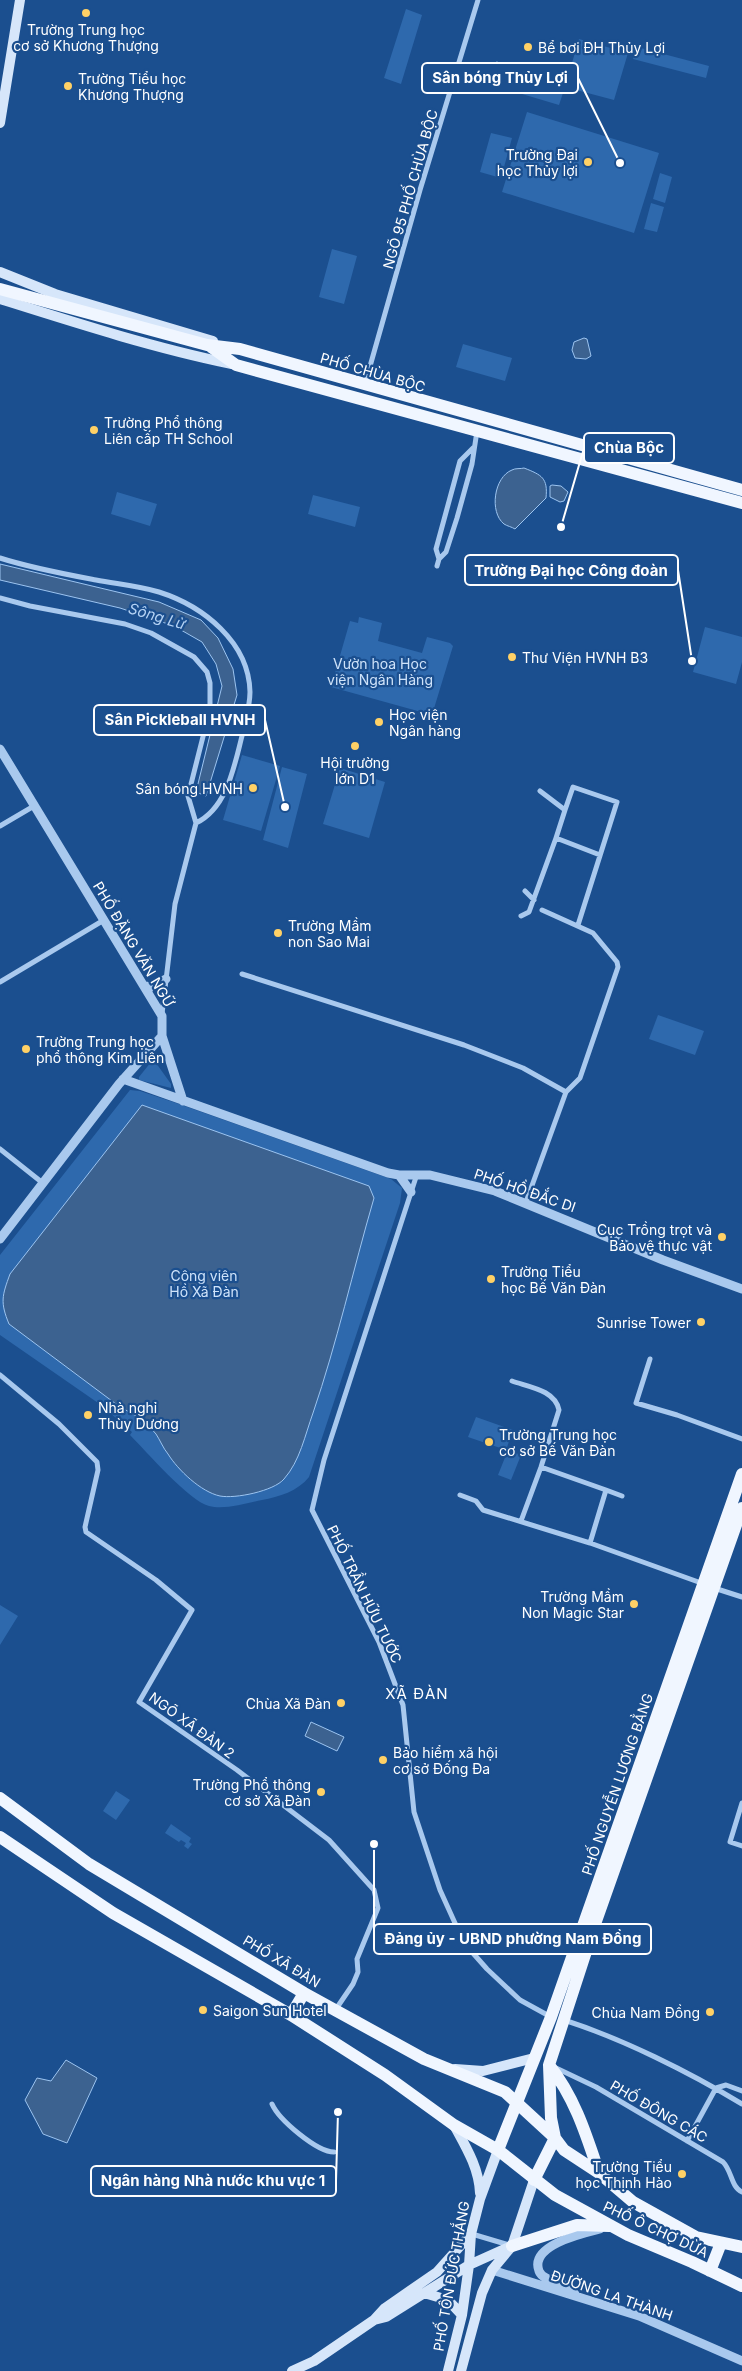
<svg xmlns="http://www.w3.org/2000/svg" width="742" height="2371" font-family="Inter,sans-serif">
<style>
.green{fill:#2e69ad}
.water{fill:#3c6290;stroke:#9cc4f0}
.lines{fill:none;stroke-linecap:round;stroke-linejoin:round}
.minor{stroke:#a9c9ee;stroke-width:5}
.tertiary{stroke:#a9c9ee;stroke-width:9}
.secondary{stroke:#d6e6fa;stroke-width:10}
.primary{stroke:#f0f6ff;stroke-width:12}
.poi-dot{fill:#ffd166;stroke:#1b4f8f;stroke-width:2}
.labels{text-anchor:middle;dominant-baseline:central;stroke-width:4.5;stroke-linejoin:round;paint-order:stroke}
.poi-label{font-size:14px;fill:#fff;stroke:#1b4f8f;text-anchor:start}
.street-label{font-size:14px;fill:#fff;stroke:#1b4f8f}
.park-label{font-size:14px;fill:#cfe3fa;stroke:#1b4f8f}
.water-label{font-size:15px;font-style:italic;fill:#b5d3f5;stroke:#1b4f8f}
.neighbourhood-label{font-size:15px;letter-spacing:1px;fill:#fff;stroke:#1b4f8f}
.leader{fill:none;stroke:#fff;stroke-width:2}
.callout-dot{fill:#fff;stroke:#1b4f8f;stroke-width:2}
.callout{fill:#1b4f8f;stroke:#fff;stroke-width:2}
.callout-label{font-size:15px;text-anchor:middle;font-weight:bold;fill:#fff}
</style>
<rect width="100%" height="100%" fill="#1b4f8f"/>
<path class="green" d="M 406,9 L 422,15 L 401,84 L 384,78 Z
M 579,39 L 628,53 L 614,100 L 565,87 L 559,105 L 512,91 L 519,66 L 567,80 Z
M 637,47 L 709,66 L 706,78 L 633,59 Z
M 527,112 L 659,153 L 634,233 L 502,192 Z
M 491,133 L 512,138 L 501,178 L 480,172 Z
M 660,173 L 672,177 L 665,203 L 653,199 Z
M 651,203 L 664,207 L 657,232 L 644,229 Z
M 332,249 L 357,256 L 344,304 L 319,297 Z
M 463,344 L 512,358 L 505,381 L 456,367 Z
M 117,492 L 157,504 L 150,526 L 111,514 Z
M 313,495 L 360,507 L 355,527 L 308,514 Z
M 359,617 L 382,623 L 378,641 L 422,653 L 427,637 L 450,643 L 453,646 L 432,715 L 331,687 L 350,621 L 358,623 Z
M 705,627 L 742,637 L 742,662 L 736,684 L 693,672 Z
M 242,755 L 280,766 L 261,831 L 223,820 Z
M 282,767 L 307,774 L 288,848 L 263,840 Z
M 340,768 L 385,782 L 369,838 L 323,824 Z
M 658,1015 L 704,1031 L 695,1055 L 649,1039 Z
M 151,1062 L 156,1063 L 171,1084 L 171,1088 L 139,1080 L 139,1077 Z
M 130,1090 L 140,1091 L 176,1103 L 391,1179 L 402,1188 L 400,1203 L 309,1477 C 298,1491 279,1497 262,1500 C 246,1503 225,1510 209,1506 C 189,1501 146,1451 130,1435 L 132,1432 L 101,1405 L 0,1335 L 0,1255 Z
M 476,1417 L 513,1430 L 506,1450 L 468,1437 Z
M 508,1450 L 521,1455 L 511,1480 L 498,1475 Z
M 0,1605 L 18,1616 L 0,1645 Z
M 116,1791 L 130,1800 L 116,1820 L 103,1811 Z
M 171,1824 L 191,1838 L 189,1842 L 192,1844 L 188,1849 L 184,1846 L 186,1843 L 181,1840 L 179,1842 L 165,1833 Z"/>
<path class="water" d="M 497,62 L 508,67 L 507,79 L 501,80 L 497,74 L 488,71 L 489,65 Z
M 584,338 L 587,339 L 591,356 L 586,359 L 575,358 L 572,350 L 574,342 Z
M 524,468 C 542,475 548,478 546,498 L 515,529 C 512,527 507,526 504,524 C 489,512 494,477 512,470 C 515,468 521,469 524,468 Z
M 552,485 L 561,486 L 568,492 L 564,501 L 560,502 L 550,497 L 550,486 Z
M 0,564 L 159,602 L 201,620 L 218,638 L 233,669 L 237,695 L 206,796 L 196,792 L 222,686 L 216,664 L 202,642 L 174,626 L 120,608 L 0,580 Z
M 142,1105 L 369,1186 L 374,1198 C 353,1270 337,1343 313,1413 C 305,1435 300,1461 284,1479 C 274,1491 235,1499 220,1496 C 201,1492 178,1470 168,1454 C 163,1448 160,1440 156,1434 C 146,1422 134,1414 120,1407 L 9,1324 C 0,1302 2,1296 10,1274 Z
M 311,1722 L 344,1737 L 337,1751 L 305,1736 Z
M 66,2060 L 97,2078 L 67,2143 L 43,2134 L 25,2100 L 37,2078 L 51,2081 Z"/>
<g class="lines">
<path class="minor" d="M 365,384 L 420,190 L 478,0
M 0,558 C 31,568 64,574 96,580 C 117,584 139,586 159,592 C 203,606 249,642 250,692 C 250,707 245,722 242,736 C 234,767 227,808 196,823
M 439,559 L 436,549 L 460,461 L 473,448
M 437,566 L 439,559 L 446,552 L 457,518 L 472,464 L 477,431
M 0,598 L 30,606 L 125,624 L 151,633 L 194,657 L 207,672 L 210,683 L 210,709 L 188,796 L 196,823 L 175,904 L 162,1014
M 540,791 L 565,810 L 556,838 L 600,855
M 565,810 L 573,787 L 617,802 L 578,925
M 0,826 L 34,806
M 525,891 L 534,900
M 521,916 L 529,912 L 556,838
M 242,974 L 464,1045 L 523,1068 L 566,1092
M 0,982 L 104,920
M 0,1149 L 44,1184
M 417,1174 L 324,1460 L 312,1510 L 379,1642 L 403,1705 L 414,1812 L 440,1890 L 464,1943 L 487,1969 L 520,2000 L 551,2017
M 526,1202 L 566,1092 L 580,1078 L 618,967 L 617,962 L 593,933 L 542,910
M 650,1359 L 636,1403 L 677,1415 L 742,1439
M 0,1375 L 59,1424 L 97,1462 L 98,1470 L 85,1527 L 86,1532 L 156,1580 L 192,1610 L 139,1702 L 237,1770 L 329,1840 L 374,1890 L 378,1908 L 357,1959 L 358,1972 L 353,1984 L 336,2009
M 512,1381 C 529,1387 555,1390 559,1410 L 541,1467 L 521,1521
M 541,1467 L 606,1490 L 590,1543
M 606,1490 L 622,1496
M 460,1495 L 476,1501 L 483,1510 L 590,1543 L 704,1584
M 714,1588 L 742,1597
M 742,1803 L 730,1842 L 742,1846
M 564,2020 C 623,2039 689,2072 742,2104
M 556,2068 L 596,2087 L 723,2162 C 732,2171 731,2187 742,2192
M 272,2104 C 279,2120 317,2152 334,2152
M 687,2141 L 716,2088 L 726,2085 L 742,2091
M 472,2234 L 509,2245"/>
<path class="tertiary" d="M 0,749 L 162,1016 L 162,1036 L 183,1101
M 145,986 L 151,987 L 166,979
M 123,1079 L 388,1173 L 399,1175 L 430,1175 L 495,1191 L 663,1260 L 742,1289
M 399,1175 L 411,1192
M 0,1239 L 119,1084 L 162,1036
M 492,2270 L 639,2316 L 742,2361
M 575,2294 C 572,2292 569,2288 566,2286 C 559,2282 542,2280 539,2271 C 529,2245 584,2233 600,2229"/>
<path class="secondary" d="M 0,123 L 20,0
M 0,272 L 55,294 L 213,341
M 0,299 C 76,323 154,348 232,364
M 455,2069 L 483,2071 L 534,2058
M 454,2125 C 466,2147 479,2168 480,2193
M 424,2293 L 448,2300 L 462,2315
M 374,2320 L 386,2317 L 469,2265 L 509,2247
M 292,2371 L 314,2361 L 374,2320 L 385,2308 L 437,2272 L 471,2234
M 448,2371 L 462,2315 L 469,2265 L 471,2234 L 480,2199 L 498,2150
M 461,2371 L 482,2293 L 492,2270 L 512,2246 L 534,2180"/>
<path class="primary" d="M 0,289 L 207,345 L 240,349 L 742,490
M 211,347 L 236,365 L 742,503
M 0,1798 L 89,1864 L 304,1993 L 424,2059 L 505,2092 L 555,2138 L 564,2150 L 599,2173 L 633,2202 L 696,2237 L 742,2247
M 0,1837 L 113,1913 L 291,2015 L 385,2075 L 454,2125 L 498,2150 L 555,2195 L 628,2235 L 692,2262 L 742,2286
M 291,2015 L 304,1993
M 549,2065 C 575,2098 586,2134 599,2173
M 555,2138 L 551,2118 L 549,2065 L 595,1924 L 742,1508
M 498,2150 L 551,2017 L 742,1474
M 534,2180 L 555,2138
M 512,2246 L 577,2225 L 609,2226
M 710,2271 L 721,2243"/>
</g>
<g class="poi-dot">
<circle cx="86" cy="13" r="5"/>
<circle cx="528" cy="47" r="5"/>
<circle cx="68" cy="86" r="5"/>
<circle cx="588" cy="162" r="5"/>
<circle cx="94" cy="430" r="5"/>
<circle cx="512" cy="657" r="5"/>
<circle cx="379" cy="722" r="5"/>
<circle cx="355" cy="746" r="5"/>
<circle cx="253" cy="788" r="5"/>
<circle cx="278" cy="933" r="5"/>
<circle cx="26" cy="1049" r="5"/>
<circle cx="722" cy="1237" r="5"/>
<circle cx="491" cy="1279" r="5"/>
<circle cx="701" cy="1322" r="5"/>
<circle cx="88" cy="1415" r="5"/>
<circle cx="489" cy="1442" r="5"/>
<circle cx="634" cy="1604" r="5"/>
<circle cx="341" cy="1703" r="5"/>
<circle cx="383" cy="1760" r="5"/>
<circle cx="321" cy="1792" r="5"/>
<circle cx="203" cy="2010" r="5"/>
<circle cx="710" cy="2012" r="5"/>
<circle cx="682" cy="2174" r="5"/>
</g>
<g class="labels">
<g class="poi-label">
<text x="86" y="29" text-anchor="middle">Trường Trung học<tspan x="86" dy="16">cơ sở Khương Thượng</tspan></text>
<text x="538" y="47">Bể bơi ĐH Thủy Lợi</text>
<text x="78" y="78">Trường Tiểu học<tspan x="78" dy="16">Khương Thượng</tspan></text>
<text x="578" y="154" text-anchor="end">Trường Đại<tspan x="578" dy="16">học Thủy lợi</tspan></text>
<text x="104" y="422">Trường Phổ thông<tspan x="104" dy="16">Liên cấp TH School</tspan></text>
<text x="522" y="657">Thư Viện HVNH B3</text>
<text x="389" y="714">Học viện<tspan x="389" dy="16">Ngân hàng</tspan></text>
<text x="355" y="762" text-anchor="middle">Hội trường<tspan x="355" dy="16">lớn D1</tspan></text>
<text x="243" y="788" text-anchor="end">Sân bóng HVNH</text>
<text x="288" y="925">Trường Mầm<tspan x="288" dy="16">non Sao Mai</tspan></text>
<text x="36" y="1041">Trường Trung học<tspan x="36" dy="16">phổ thông Kim Liên</tspan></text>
<text x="712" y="1229" text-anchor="end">Cục Trồng trọt và<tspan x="712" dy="16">Bảo vệ thực vật</tspan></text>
<text x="501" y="1271">Trường Tiểu<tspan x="501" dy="16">học Bế Văn Đàn</tspan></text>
<text x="691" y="1322" text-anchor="end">Sunrise Tower</text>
<text x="98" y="1407">Nhà nghỉ<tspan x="98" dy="16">Thùy Dương</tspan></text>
<text x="499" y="1434">Trường Trung học<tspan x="499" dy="16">cơ sở Bế Văn Đàn</tspan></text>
<text x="624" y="1596" text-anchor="end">Trường Mầm<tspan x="624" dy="16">Non Magic Star</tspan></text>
<text x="331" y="1703" text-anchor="end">Chùa Xã Đàn</text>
<text x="393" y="1752">Bảo hiểm xã hội<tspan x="393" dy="16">cơ sở Đống Đa</tspan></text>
<text x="311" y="1784" text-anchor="end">Trường Phổ thông<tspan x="311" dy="16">cơ sở Xã Đàn</tspan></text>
<text x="213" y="2010">Saigon Sun Hotel</text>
<text x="700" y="2012" text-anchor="end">Chùa Nam Đồng</text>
<text x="672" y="2166" text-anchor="end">Trường Tiểu<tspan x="672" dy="16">học Thịnh Hào</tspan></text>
</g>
<g class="street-label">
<text transform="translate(410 189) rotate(-74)">NGÕ 95 PHỐ CHÙA BỘC</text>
<text transform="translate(373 372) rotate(16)">PHỐ CHÙA BỘC</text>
<text transform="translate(134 944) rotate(59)">PHỐ ĐẶNG VĂN NGỮ</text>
<text transform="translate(525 1190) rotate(19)">PHỐ HỒ ĐẮC DI</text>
<text transform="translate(365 1594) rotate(64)">PHỐ TRẦN HỮU TƯỚC</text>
<text transform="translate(192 1725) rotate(36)">NGÕ XÃ ĐÀN 2</text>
<text transform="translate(617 1784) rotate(-71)">PHỐ NGUYỄN LƯƠNG BẰNG</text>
<text transform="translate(282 1961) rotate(31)">PHỐ XÃ ĐÀN</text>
<text transform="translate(659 2111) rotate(30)">PHỐ ĐÔNG CÁC</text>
<text transform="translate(656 2229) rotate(25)">PHỐ Ô CHỢ DỪA</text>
<text transform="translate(451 2276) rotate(-80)">PHỐ TÔN ĐỨC THẮNG</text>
<text transform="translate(612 2295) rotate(19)">ĐƯỜNG LA THÀNH</text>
</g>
<g class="park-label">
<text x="380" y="663">Vườn hoa Học<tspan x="380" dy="16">viện Ngân Hàng</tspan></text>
<text x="204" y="1275">Công viên<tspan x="204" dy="16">Hồ Xã Đàn</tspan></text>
</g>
<g class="water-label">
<text transform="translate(157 616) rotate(17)">Sông Lừ</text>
</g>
<g class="neighbourhood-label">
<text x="417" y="1693">XÃ ĐÀN</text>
</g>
</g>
<path class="leader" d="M620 163L578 78M561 527L584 448M692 661L678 570M285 807L265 720M374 1844L374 1939M338 2112L336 2181"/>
<g class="callout-dot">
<circle cx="620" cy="163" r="5"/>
<circle cx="561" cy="527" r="5"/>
<circle cx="692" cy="661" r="5"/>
<circle cx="285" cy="807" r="5"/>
<circle cx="374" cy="1844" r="5"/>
<circle cx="338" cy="2112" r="5"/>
</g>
<g class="callout">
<rect x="422" y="63" width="156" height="30" rx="5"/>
<rect x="584" y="433" width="90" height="30" rx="5"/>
<rect x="465" y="555" width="213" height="30" rx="5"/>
<rect x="94" y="705" width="171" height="30" rx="5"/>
<rect x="374" y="1924" width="277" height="30" rx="5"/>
<rect x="91" y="2166" width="245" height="30" rx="5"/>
</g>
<g class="callout-label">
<text x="500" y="83">Sân bóng Thủy Lợi</text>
<text x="629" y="453">Chùa Bộc</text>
<text x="571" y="576">Trường Đại học Công đoàn</text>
<text x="180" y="725">Sân Pickleball HVNH</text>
<text x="513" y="1944">Đảng ủy - UBND phường Nam Đồng</text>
<text x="213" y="2186">Ngân hàng Nhà nước khu vực 1</text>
</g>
</svg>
